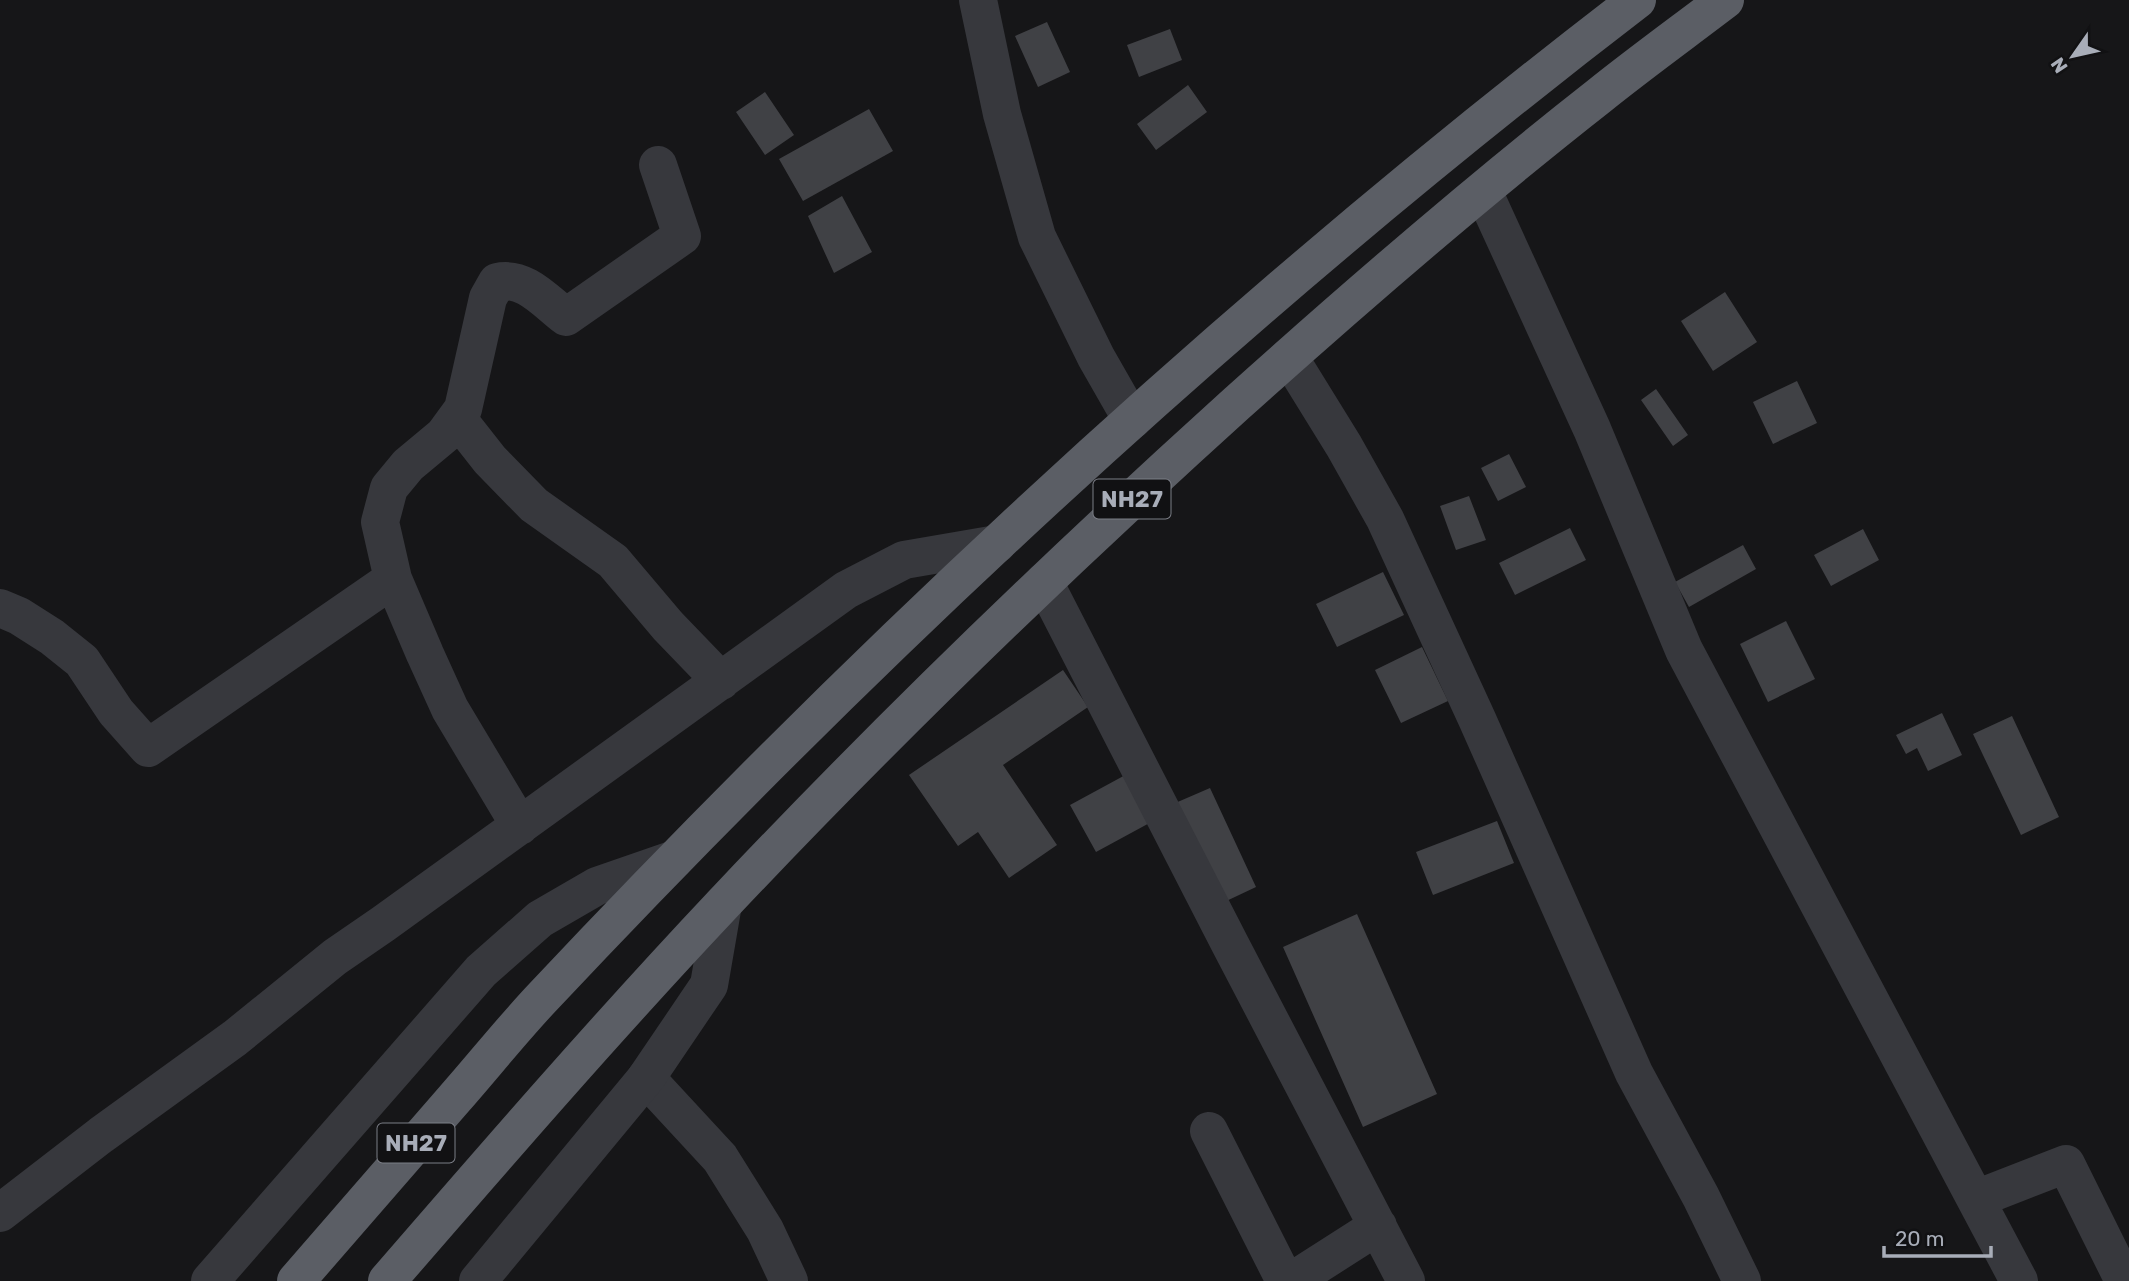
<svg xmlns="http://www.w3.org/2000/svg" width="2129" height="1281" font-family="Rubik,sans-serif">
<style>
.building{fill:#404145}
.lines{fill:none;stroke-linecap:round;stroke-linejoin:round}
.minor{stroke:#37383d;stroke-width:38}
.tertiary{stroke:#37383d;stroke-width:38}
.trunk{stroke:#5b5e65;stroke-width:38}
.labels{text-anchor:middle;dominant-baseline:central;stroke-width:7;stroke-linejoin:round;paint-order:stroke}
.shield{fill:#111113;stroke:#7b7e86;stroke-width:2}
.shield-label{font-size:23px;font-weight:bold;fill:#a8adb8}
</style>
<rect width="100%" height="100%" fill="#161618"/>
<path class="building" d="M 1047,22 L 1070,72 L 1038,87 L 1015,36 Z
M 1170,29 L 1182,60 L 1139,77 L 1127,45 Z
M 1188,85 L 1207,112 L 1156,150 L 1137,124 Z
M 765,92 L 794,135 L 765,155 L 736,112 Z
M 869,109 L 893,151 L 803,201 L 779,159 Z
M 842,196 L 872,252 L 834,273 L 808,216 Z
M 1725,292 L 1757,342 L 1713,371 L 1681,321 Z
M 1797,381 L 1817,423 L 1773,444 L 1753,402 Z
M 1656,389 L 1688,435 L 1673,446 L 1641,400 Z
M 1509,454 L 1526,487 L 1498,501 L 1481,468 Z
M 1469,496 L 1486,540 L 1456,550 L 1440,506 Z
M 1570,528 L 1586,560 L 1515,595 L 1499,563 Z
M 1863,529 L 1879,560 L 1831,586 L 1814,555 Z
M 1743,545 L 1756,569 L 1689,607 L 1675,582 Z
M 1383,572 L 1404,615 L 1337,647 L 1316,604 Z
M 1786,621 L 1815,679 L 1768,702 L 1740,644 Z
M 1422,647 L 1448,701 L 1401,723 L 1375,670 Z
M 1063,670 L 1088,707 L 1003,765 L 1057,845 L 1009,878 L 978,832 L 958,846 L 909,775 Z
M 1942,713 L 1962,755 L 1928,771 L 1917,748 L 1906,754 L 1896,735 Z
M 2012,716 L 2059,817 L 2021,835 L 1973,734 Z
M 1129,773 L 1155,820 L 1096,852 L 1070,805 Z
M 1210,788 L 1256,887 L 1220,904 L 1173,804 Z
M 1497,821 L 1514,863 L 1433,895 L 1416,852 Z
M 1357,914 L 1437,1094 L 1363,1127 L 1283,947 Z"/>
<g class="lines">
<path class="minor" d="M 978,0 L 1002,114 L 1037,237 L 1096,357 L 1132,420
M 1483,191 L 1592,429 L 1684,650 L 2019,1281
M 1289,357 L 1344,446 L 1385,519 L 1477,719 L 1634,1073 L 1701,1197 L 1742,1281
M 457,418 L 490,460 L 534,505 L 613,561 L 668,626 L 721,681
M 1044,582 L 1230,944 L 1406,1281
M 0,608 L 19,616 L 52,637 L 82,661 L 116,712 L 148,748 L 393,579
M 520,826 L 450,709 L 425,654 L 393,579 L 380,522 L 389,488 L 408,465 L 444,435 L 463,409 L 488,298 L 497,282 C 525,276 545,301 566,317 L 682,236 L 658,165
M 646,1078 L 720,1158 L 765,1230 L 789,1281
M 1209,1131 L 1285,1281
M 1976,1199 L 2066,1164 L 2124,1281
M 0,1213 L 101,1135 L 235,1038 L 335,957 L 383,924 L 846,590 L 904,560 L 997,544
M 1292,1281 L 1378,1226"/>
<path class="tertiary" d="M 210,1281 L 481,971 L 540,919 L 597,886 L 675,859
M 478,1281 L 646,1078 L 709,985 L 723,904"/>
<path class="trunk" d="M 296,1281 C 349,1220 402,1159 455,1098 C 484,1065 511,1031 541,999 C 880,638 1244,301 1637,0
M 387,1281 C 497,1154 607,1027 722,905 C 886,731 1059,564 1236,404 C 1354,298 1474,194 1599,96 C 1640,63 1683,32 1725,0"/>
</g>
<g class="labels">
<g class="shield">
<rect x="1093.5" y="479.5" width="77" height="39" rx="5"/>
<rect x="377.5" y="1123.5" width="77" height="39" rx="5"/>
</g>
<g class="shield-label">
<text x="1132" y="499">NH27</text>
<text x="416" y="1143">NH27</text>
</g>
</g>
<g transform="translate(2073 56) rotate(236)" stroke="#111113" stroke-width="5" paint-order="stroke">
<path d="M0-5L12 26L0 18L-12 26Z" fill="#a8adb8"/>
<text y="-10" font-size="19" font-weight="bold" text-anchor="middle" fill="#a8adb8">N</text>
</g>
<path d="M1884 1246v10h107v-10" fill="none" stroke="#a8adb8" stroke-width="3.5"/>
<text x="1895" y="1246" font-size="21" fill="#a8adb8" stroke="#111113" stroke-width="5" paint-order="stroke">20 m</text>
</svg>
